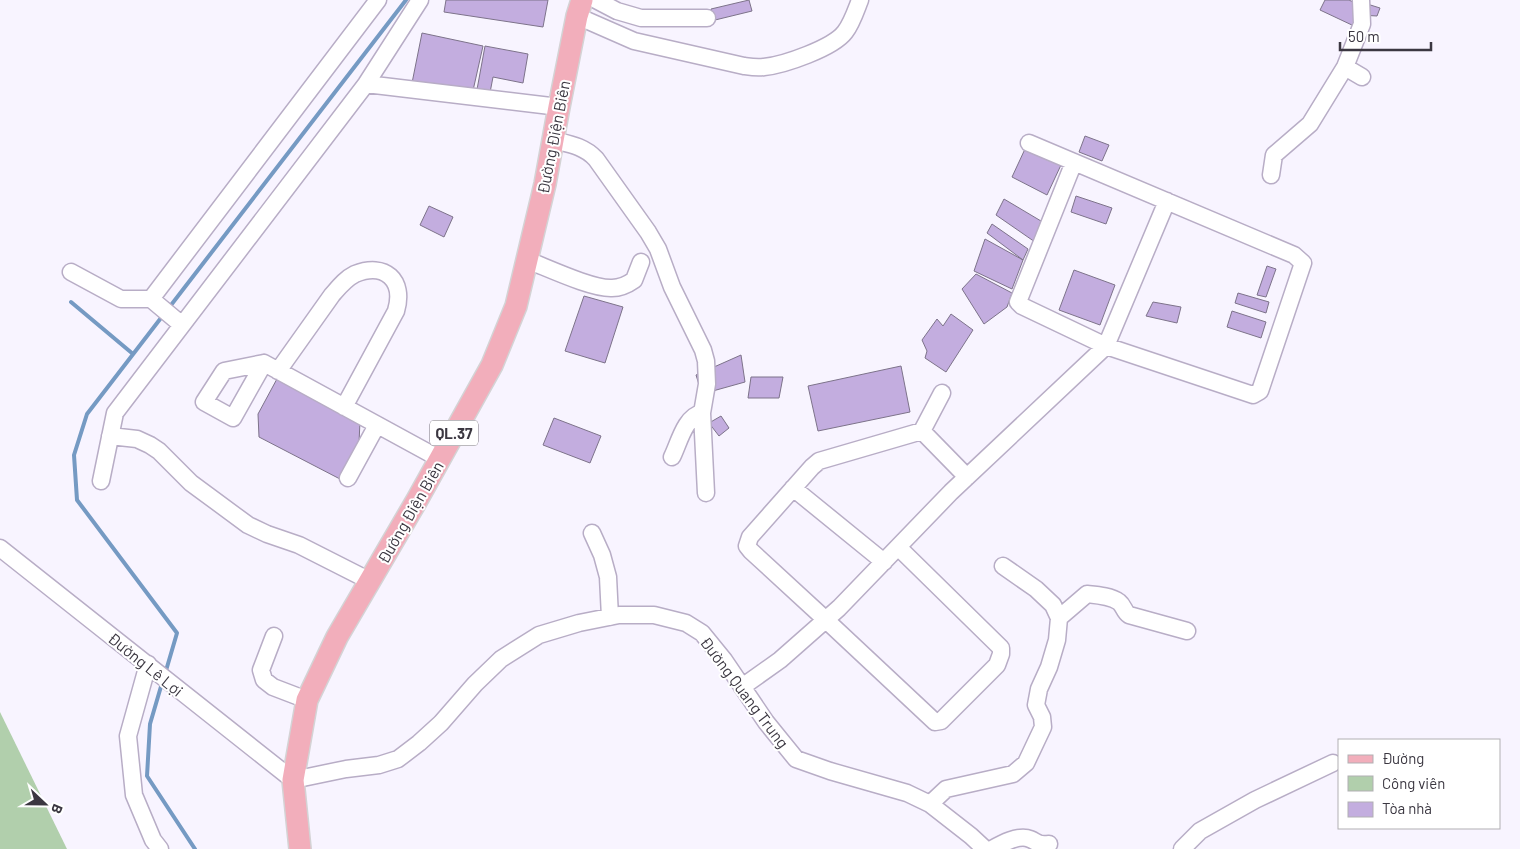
<svg xmlns="http://www.w3.org/2000/svg" width="1520" height="849" font-family="Barlow,sans-serif">
<style>
.green{fill:#b1cfac}
.lines{fill:none;stroke-linecap:round;stroke-linejoin:round}
.stream{stroke:#759ac3;stroke-width:4}
.building{fill:#c3addf;stroke:#7d738a}
.minor-casing{stroke:#b8adc6;stroke-width:19}
.major-casing{stroke:#d4d3d5;stroke-width:24}
.minor{stroke:#fff;stroke-width:16}
.major{stroke:#f2aebb;stroke-width:21}
.labels{text-anchor:middle;dominant-baseline:central;stroke-width:4;stroke-linejoin:round;paint-order:stroke}
.shield{fill:#fff;stroke:#76737a;stroke-width:1}
.shield-label{font-size:15px;font-weight:bold;fill:#3b3741}
.street-label{font-size:16px;fill:#3b3741;stroke:#fff}
</style>
<rect width="100%" height="100%" fill="#f8f4ff"/>
<path class="green" d="M 0,712 L 67,849 L 0,849 Z"/>
<g class="lines">
<path class="stream" d="M 71,302 L 133,354
M 168,309 L 406,0
M 164,314 L 87,414 L 74,455 L 77,500 L 177,633 L 165,674
M 162,683 L 150,724 L 147,776 L 195,849"/>
</g>
<path class="building" d="M 446,0 L 548,0 L 543,27 L 444,12 Z
M 749,0 L 752,11 L 711,21 L 711,9 Z
M 1325,0 L 1349,0 L 1355,3 L 1364,3 L 1380,8 L 1377,16 L 1360,15 L 1354,26 L 1320,10 Z
M 422,33 L 483,46 L 472,95 L 412,83 Z
M 485,46 L 528,54 L 523,83 L 493,77 L 489,98 L 476,95 Z
M 1085,136 L 1109,145 L 1102,161 L 1079,152 Z
M 1025,149 L 1061,165 L 1047,195 L 1012,177 Z
M 1076,196 L 1112,208 L 1106,224 L 1071,212 Z
M 1004,199 L 1041,221 L 1035,242 L 996,215 Z
M 429,206 L 453,217 L 444,237 L 420,225 Z
M 992,224 L 1028,249 L 1023,260 L 987,233 Z
M 985,239 L 1023,260 L 1012,289 L 974,271 Z
M 1267,266 L 1276,269 L 1266,297 L 1257,295 Z
M 1074,270 L 1115,285 L 1100,325 L 1059,310 Z
M 976,274 L 1012,293 L 1007,307 L 984,324 L 962,289 Z
M 1238,293 L 1269,302 L 1266,313 L 1235,303 Z
M 584,296 L 623,307 L 605,363 L 565,351 Z
M 1153,302 L 1181,307 L 1177,323 L 1146,316 Z
M 1232,311 L 1266,322 L 1261,338 L 1227,327 Z
M 951,314 L 973,330 L 946,372 L 925,358 L 927,351 L 922,340 L 937,319 L 943,326 Z
M 741,355 L 745,382 L 702,394 L 696,375 Z
M 901,366 L 910,412 L 818,431 L 808,386 Z
M 278,377 L 360,421 L 359,443 L 340,479 L 259,437 L 258,414 Z
M 751,377 L 783,377 L 779,398 L 748,398 Z
M 721,416 L 729,428 L 719,436 L 709,423 Z
M 554,418 L 601,436 L 590,463 L 543,445 Z"/>
<g class="lines">
<defs>
<path id="minor" d="M 596,0 L 617,11 L 641,18 L 707,18
M 577,16 L 634,41 L 744,66 C 751,67 757,68 764,67 C 784,65 833,48 845,32 C 852,23 856,10 860,0
M 1345,67 L 1362,77
M 366,84 L 559,107
M 553,140 C 569,144 584,146 596,159 L 648,232 L 658,249 L 672,287 L 703,350 L 706,361 L 707,384 L 702,413 L 706,493
M 1029,143 L 1294,255 L 1303,263 L 1260,391 L 1253,395 L 1106,346 L 1022,306 L 1018,302 L 1074,162
M 1271,175 L 1274,155 L 1310,124 L 1345,67 L 1362,24 L 1361,0
M 527,260 C 548,268 592,289 612,288 C 621,288 627,285 634,280 L 641,262
M 71,272 L 121,299 L 151,299 L 378,0
M 151,299 L 182,325
M 264,363 L 233,418 L 204,402 L 224,371 L 264,363 L 440,459
M 278,371 L 332,295 C 339,287 345,279 355,274 C 385,262 405,280 396,311 L 344,407
M 922,431 L 967,477
M 110,436 L 137,439 L 150,445 L 159,451 L 191,483 L 248,525 L 267,534 L 299,545 L 370,581
M 672,457 C 679,443 685,416 702,413
M 348,478 L 377,425
M 101,481 L 115,413 L 366,84 L 420,0
M 793,488 L 884,562
M 592,533 L 602,555 L 608,577 L 610,617
M 898,547 L 1001,648 L 1001,654 L 997,665 L 941,721 L 935,722 L 826,620 L 751,551 L 747,546 L 750,537 L 812,467 L 819,461 L 922,431 L 942,393
M 0,548 L 293,780 L 346,769 L 379,765 L 398,759 L 419,743 L 441,723 L 475,684 L 501,659 L 539,635 L 579,623 L 619,615 L 654,615 L 686,623 L 702,633 L 724,660 L 766,722 L 796,759 L 830,771 L 907,793 L 930,804 L 971,836 L 985,849
M 1059,618 L 1087,594 C 1097,595 1111,596 1119,602 C 1124,606 1124,612 1129,615 L 1187,631
M 274,636 L 261,670 L 264,680 L 273,687 L 307,700
M 148,664 L 128,736 L 134,795 L 153,840 L 160,849
M 742,687 L 780,660 L 839,608 L 951,492 L 1106,346 L 1167,201
M 930,804 L 946,789 L 1013,774 L 1026,763 L 1043,727 L 1042,717 L 1036,705 L 1039,689 L 1049,667 L 1057,640 L 1059,618 L 1053,605 L 1036,589 L 1003,566
M 992,849 C 1001,844 1019,834 1030,839 C 1039,843 1038,845 1049,844
M 1182,849 L 1200,831 L 1255,800 L 1333,763"/>
<path id="major" d="M 300,849 L 293,780 L 307,700 L 337,637 L 417,500 L 492,365 L 516,306 L 545,184 L 559,107 L 577,16 L 582,0"/>
</defs>
<use href="#minor" class="minor-casing"/>
<use href="#major" class="major-casing"/>
<use href="#minor" class="minor"/>
<use href="#major" class="major"/>
</g>
<g class="labels">
<rect class="shield" x="430" y="420.5" width="48" height="25" rx="4"/>
<g class="shield-label">
<text x="454" y="433">QL.37</text>
</g>
<g class="street-label">
<text transform="translate(553 137) rotate(-79)">Đường Điện Biên</text>
<text transform="translate(410 512) rotate(-60)">Đường Điện Biên</text>
<text transform="translate(146 664) rotate(39)">Đường Lê Lợi</text>
<text transform="translate(745 692) rotate(53)">Đường Quang Trung</text>
</g>
</g>
<rect x="1338" y="739" width="162" height="90" fill="#ffffff" stroke="#b1afb3"/>
<rect x="1348" y="755" width="25" height="8" fill="#f2aebb" stroke="#b1afb3"/>
<text x="1382" y="764" font-size="15" fill="#3b3741">Đường</text>
<rect x="1348" y="776" width="25" height="15" fill="#b1cfac" stroke="#b1afb3"/>
<text x="1382" y="789" font-size="15" fill="#3b3741">Công viên</text>
<rect x="1348" y="802" width="25" height="15" fill="#c3addf" stroke="#b1afb3"/>
<text x="1382" y="814" font-size="15" fill="#3b3741">Tòa nhà</text>
<g transform="translate(45 804) rotate(112)" stroke="#ffffff" stroke-width="4" paint-order="stroke">
<path d="M0-4L9 19L0 12L-9 19Z" fill="#3b3741"/>
<text y="-8" font-size="14" font-weight="bold" text-anchor="middle" fill="#3b3741">B</text>
</g>
<path d="M1340 42v8h91v-8" fill="none" stroke="#3b3741" stroke-width="2.5"/>
<text x="1348" y="42" font-size="15" fill="#3b3741" stroke="#ffffff" stroke-width="4" paint-order="stroke">50 m</text>
</svg>
